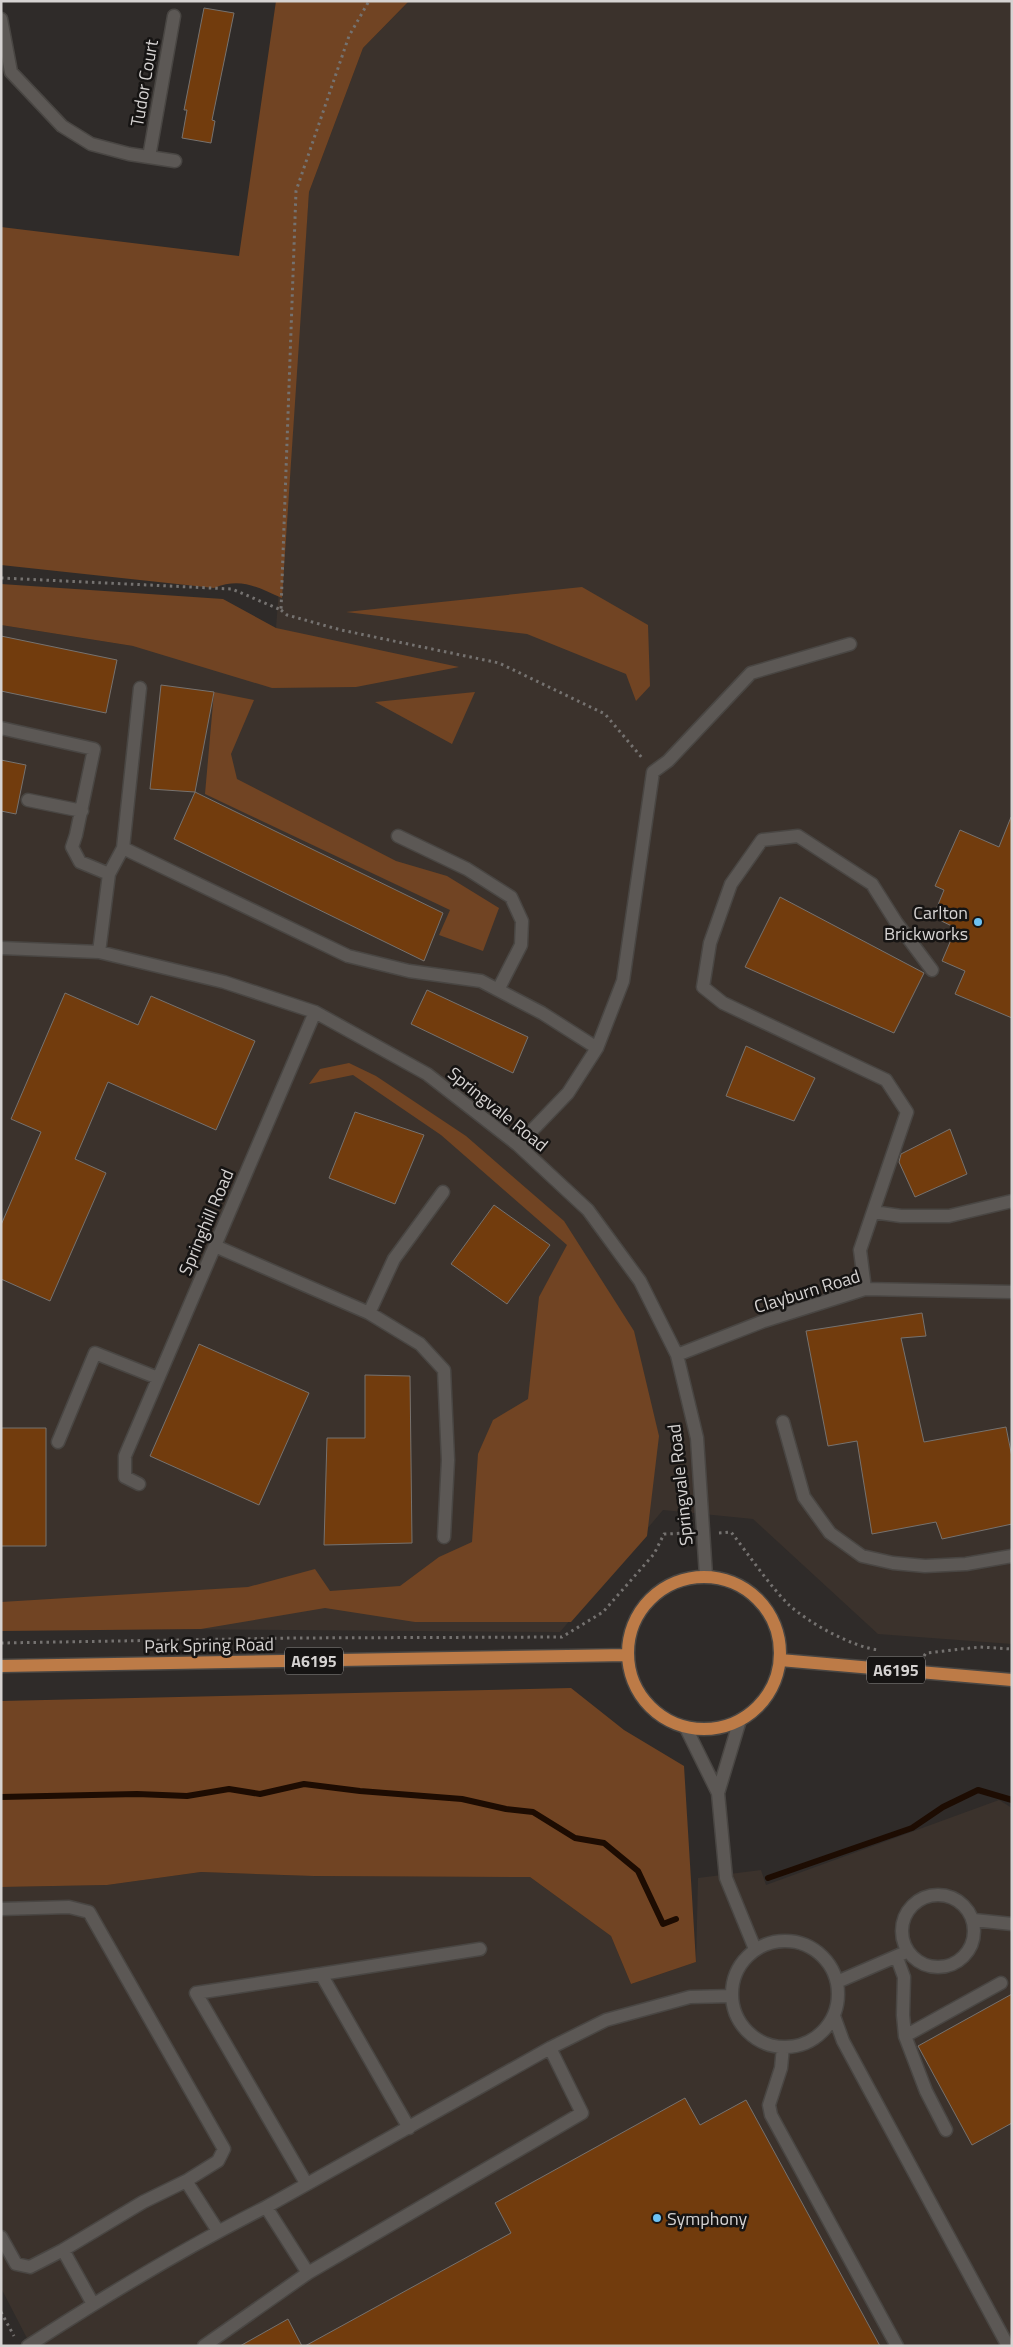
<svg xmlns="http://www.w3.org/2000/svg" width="1013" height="2347" font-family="'Titillium Web',sans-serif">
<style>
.built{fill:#3b322c}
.green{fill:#714423}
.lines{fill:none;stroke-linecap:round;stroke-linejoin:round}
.stream{stroke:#1d0c02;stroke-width:6}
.building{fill:#723c0d;stroke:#76726f}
.minor-casing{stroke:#494643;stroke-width:15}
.major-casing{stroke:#494643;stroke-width:15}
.path{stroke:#757270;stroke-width:3;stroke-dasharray:2.5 4;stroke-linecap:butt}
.minor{stroke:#5c5855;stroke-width:12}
.major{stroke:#bd7b47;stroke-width:12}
.poi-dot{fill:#6dc2f3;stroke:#161413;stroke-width:2}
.labels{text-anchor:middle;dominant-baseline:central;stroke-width:5;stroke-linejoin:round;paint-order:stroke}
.shield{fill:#161413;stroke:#9c9a99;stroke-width:1}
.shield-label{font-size:16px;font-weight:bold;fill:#d6d3d2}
.street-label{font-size:18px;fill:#d6d3d2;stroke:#161413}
.poi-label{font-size:18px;fill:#d6d3d2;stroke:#161413;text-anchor:end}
</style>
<rect width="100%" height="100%" fill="#2f2b29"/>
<path class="built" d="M 409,1 L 1012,1 L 1012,1644 L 878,1634 L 753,1519 L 663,1510 L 560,1632 L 1,1628 L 1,625 L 133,646 L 276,628 L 309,192 L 363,48 Z
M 999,1800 L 1012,1808 L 1012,2346 L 31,2346 L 1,2288 L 1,1887 L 107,1885 L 201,1872 L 313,1876 L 530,1877 L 611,1936 L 631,1984 L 696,1962 L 698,1878 L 761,1870 L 766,1885 Z"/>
<path class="green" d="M 276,1 L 409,1 L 363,48 L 309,192 L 282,598 C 257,587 241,577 214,588 L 1,565 L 1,227 L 239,256 Z
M 1,584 L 223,599 L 276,628 L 459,667 L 356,687 L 272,688 L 133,646 L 1,625 Z
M 582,587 L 648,625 L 650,686 L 636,701 L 626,674 L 527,634 L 346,612 Z
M 214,692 L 254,700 L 231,754 L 237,779 L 396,861 L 447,876 L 499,908 L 483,951 L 439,935 L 450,910 L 205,794 Z
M 475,692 L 452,744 L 375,702 Z
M 349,1063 L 376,1076 L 466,1136 L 564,1221 L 634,1331 L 659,1436 L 647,1536 L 571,1622 L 415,1622 L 325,1608 L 201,1629 L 1,1631 L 1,1602 L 248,1587 L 315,1569 L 330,1591 L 400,1586 L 439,1557 L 472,1542 L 478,1454 L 493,1420 L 528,1399 L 539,1297 L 567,1245 L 441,1135 L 353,1075 L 309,1084 L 320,1069 Z
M 571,1688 L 624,1730 L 684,1766 L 696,1962 L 631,1984 L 611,1936 L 530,1877 L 313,1876 L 201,1872 L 107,1885 L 1,1887 L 1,1701 Z"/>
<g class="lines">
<path class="stream" d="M 1,1797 L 137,1794 L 187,1796 L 229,1789 L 260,1794 L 304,1784 L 360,1791 L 462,1799 L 506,1809 L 533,1812 L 575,1838 L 604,1843 L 638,1871 L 663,1924 L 676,1919
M 768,1878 L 912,1828 L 943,1807 L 978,1790 L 1012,1800"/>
</g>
<path class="building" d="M 204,8 L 234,13 L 212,120 L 215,121 L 211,143 L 182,138 L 187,110 L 184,110 Z
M 1,636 L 117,660 L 106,713 L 1,691 Z
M 161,685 L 214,692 L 195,792 L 150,789 Z
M 1,760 L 26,765 L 16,814 L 1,811 Z
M 195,792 L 443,913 L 424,961 L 174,839 Z
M 1011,817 L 1012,817 L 1012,1018 L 955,994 L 965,971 L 942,961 L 956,928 L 933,917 L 944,890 L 935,886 L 960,830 L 999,847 Z
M 780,897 L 924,973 L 894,1033 L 745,967 Z
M 427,990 L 528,1037 L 513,1073 L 411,1024 Z
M 65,993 L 138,1025 L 151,996 L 255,1041 L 216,1130 L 108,1082 L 75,1159 L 106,1173 L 50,1301 L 1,1279 L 1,1225 L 41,1132 L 11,1119 Z
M 746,1046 L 815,1078 L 794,1121 L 726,1096 Z
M 355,1112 L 424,1135 L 395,1204 L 329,1178 Z
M 950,1129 L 967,1174 L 915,1197 L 899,1162 L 901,1154 Z
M 494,1205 L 550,1245 L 507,1304 L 451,1264 Z
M 922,1313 L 926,1336 L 901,1338 L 924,1442 L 1006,1427 L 1012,1457 L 1012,1524 L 942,1539 L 936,1522 L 872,1534 L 857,1441 L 828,1446 L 806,1331 Z
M 199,1344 L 309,1393 L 259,1505 L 150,1456 Z
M 365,1375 L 410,1376 L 412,1543 L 324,1545 L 327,1438 L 365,1438 Z
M 1,1428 L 46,1428 L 46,1546 L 1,1546 Z
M 1012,1994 L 1012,2123 L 972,2145 L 918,2046 Z
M 685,2098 L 700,2125 L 746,2100 L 880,2346 L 305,2346 L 511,2233 L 495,2203 Z
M 288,2319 L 302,2346 L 240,2346 Z"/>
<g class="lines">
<defs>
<path id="minor" d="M 1,19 L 11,72 L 62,126 L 91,144 L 129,154 L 175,161
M 149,157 L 174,16
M 1,728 L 94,749 L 76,835 L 72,847 L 80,862 L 109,874
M 28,800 L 82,811
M 398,836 L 467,869 L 511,897 L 522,921 L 521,945 L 498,990
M 123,848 L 348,956 L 409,971 L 481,981 L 542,1013 L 597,1048
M 1,948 L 99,952 L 224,982 L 315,1012 L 427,1074 L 518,1145 L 588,1210 L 640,1281 L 677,1355 L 697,1438 L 706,1576
M 99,952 L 109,874 L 123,848 L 140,688
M 518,1145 L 568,1093 L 597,1048 L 623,981 L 653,772 L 668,761 L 751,673 L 850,644
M 873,1212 L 901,1216 L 949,1216 L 1012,1201
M 215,1246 L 369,1313 L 420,1344 L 444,1370 L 448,1460 L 444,1537
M 865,1289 L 860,1250 L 907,1112 L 886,1080 L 723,1003 L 703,987 L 710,943 L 731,884 L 762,840 L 798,836 L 872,884 L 896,922 L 932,970
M 369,1313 L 394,1259 L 443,1192
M 677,1355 L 764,1321 L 865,1289 L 1012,1292
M 783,1422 L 804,1497 L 830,1533 L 862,1556 L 893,1563 L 925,1566 L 966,1564 L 1012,1556
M 58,1442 L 95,1353 L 158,1378
M 139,1484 L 125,1477 L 125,1456 L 315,1012
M 686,1728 L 718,1793 L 726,1878 L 755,1949
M 718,1793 L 740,1720
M902 1931a36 36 0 1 1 72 0a36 36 0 1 1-72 0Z
M 1,1909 L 69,1907 L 89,1912 L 224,2149 L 218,2161 L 186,2181
M 974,1920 L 1012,1924
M732 1994a53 53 0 1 1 106 0a53 53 0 1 1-106 0Z
M 897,1958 L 904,1977 L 903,2015 L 905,2036 L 926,2091 L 946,2130
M 321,1974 L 480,1949
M 837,1982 L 904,1953
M 834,2016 L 843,2041 L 1008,2346
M 905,2036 L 1001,1983
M 783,2047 L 781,2068 L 769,2105 L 771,2115 L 897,2346
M 306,2183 L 196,1993 L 321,1974 L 409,2128
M 266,2207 L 308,2273
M 1,2237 L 16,2264 L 30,2267 L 63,2250
M 93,2304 L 63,2250 L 143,2202 L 186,2181 L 218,2231
M 28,2346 C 105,2296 184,2248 266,2207 L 550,2048 L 606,2020 L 690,1997 L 732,1996
M 204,2346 L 308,2273 L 582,2113 L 550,2048"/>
<path id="major" d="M628 1653a76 76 0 1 1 152 0a76 76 0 1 1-152 0Z
M 780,1660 L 1012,1680
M 1,1666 L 627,1655"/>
</defs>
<use href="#minor" class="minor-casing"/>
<use href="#major" class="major-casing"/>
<path class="path" d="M 1,578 L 232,589 L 281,610 L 296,191 L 349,36 L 369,1
M 281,610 L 287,615 L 341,630 L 499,663 L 605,714 L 643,759
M 719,1533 L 731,1532 C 749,1555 769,1585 789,1605 C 809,1623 852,1647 879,1650
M 1,1643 L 292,1638 L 562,1637 L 603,1612 L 654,1554 L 664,1534 L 688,1533
M 924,1656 L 926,1653 L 980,1647 L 1012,1649
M 1,2312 L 14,2336"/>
<use href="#minor" class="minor"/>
<use href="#major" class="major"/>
</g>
<g class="poi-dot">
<circle cx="978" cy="922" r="5"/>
<circle cx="657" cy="2218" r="5"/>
</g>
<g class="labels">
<g class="shield">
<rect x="285" y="1647.5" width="58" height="27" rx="4"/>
<rect x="867" y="1656.5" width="58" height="27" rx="4"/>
</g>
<g class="shield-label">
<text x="314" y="1661">A6195</text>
<text x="896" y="1670">A6195</text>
</g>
<g class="street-label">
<text transform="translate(144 83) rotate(-80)">Tudor Court</text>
<text transform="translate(498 1109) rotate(39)">Springvale Road</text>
<text transform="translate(206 1222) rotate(-67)">Springhill Road</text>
<text transform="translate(807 1291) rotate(-17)">Clayburn Road</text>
<text transform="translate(680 1485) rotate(-96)">Springvale Road</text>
<text transform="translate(209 1645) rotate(-1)">Park Spring Road</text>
</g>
<g class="poi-label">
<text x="968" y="912">Carlton<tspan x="968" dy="21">Brickworks</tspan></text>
<text x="667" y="2218" text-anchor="start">Symphony</text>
</g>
</g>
<rect width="1013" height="2347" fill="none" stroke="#d6d3d2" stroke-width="5"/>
</svg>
